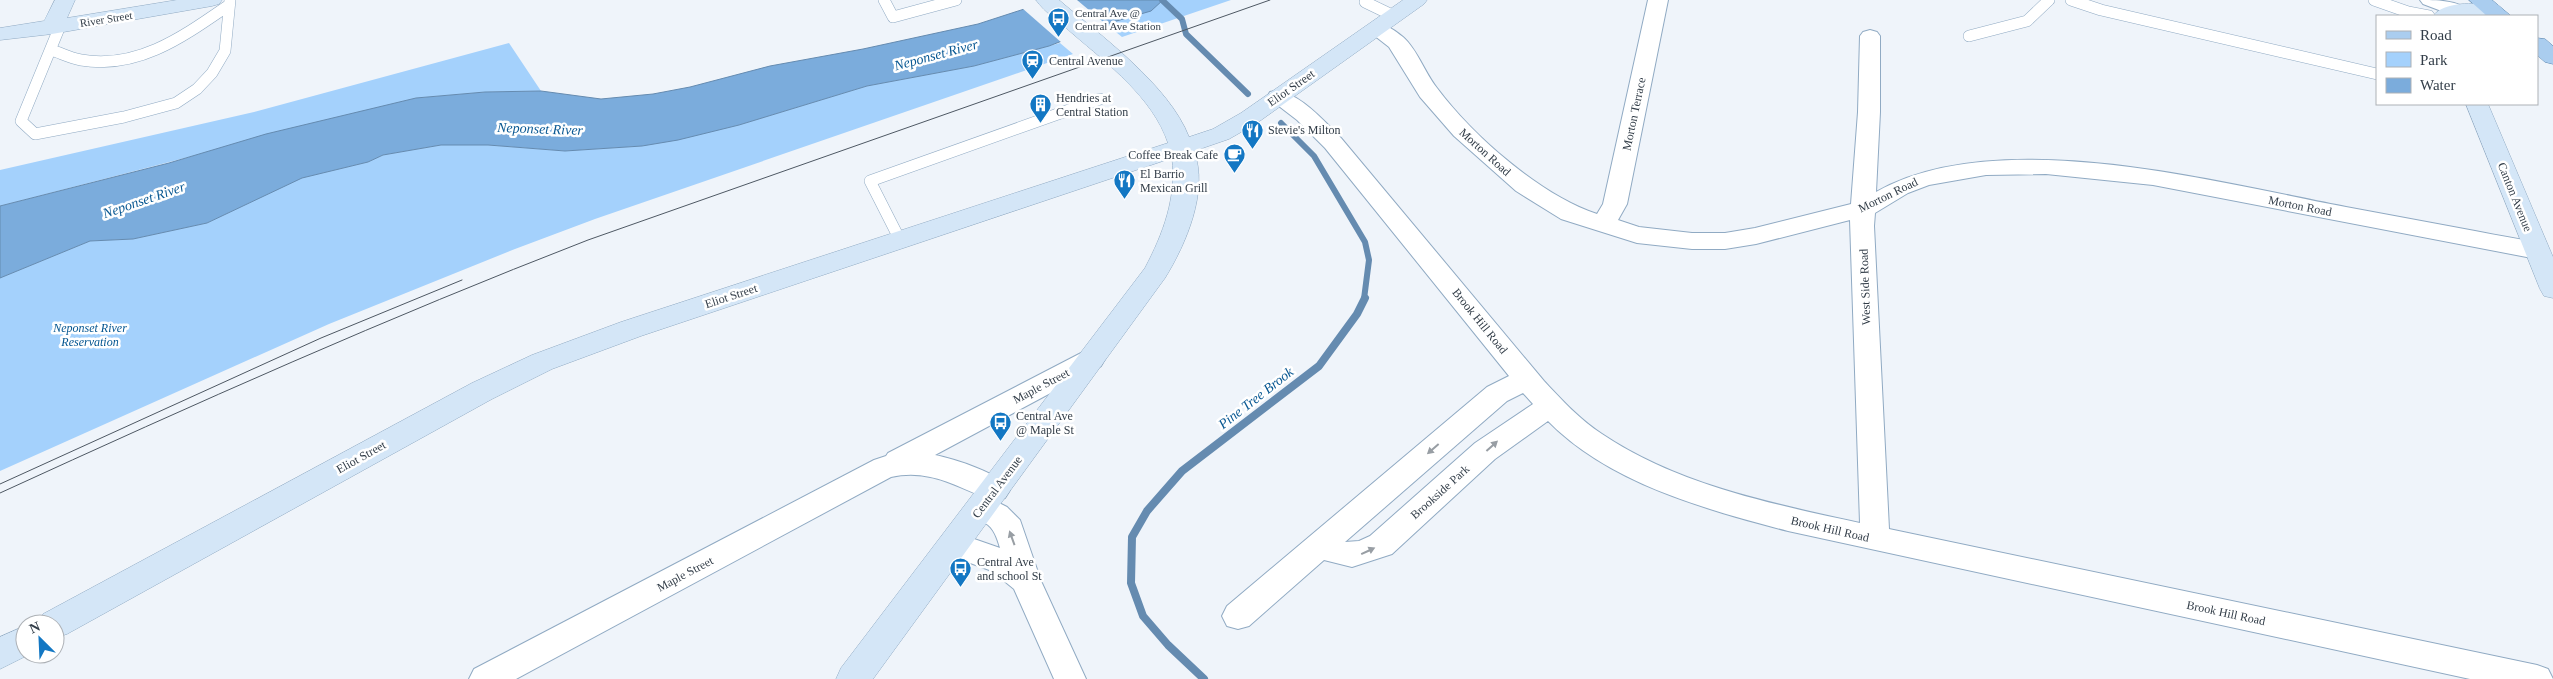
<svg xmlns="http://www.w3.org/2000/svg" width="2553" height="679" font-family="Georgia,serif">
<style>
.green{fill:#a4d1fc}
.water{fill:#7bacdc;stroke:#658bb0}
.pier{fill:#eff4fa}
.lines{fill:none;stroke-linecap:round;stroke-linejoin:round}
.stream-far1{stroke:#658bb0;stroke-width:6}
.stream{stroke:#658bb0;stroke-width:8}
.lane-casing{stroke:#90aac3;stroke-width:12}
.street-casing{stroke:#90aac3;stroke-width:2}
.secondary-casing{stroke:#90aac3;stroke-width:1}
.primary-casing{stroke:#5b85ad;stroke-width:1}
.lane{stroke:#fff;stroke-width:11}
.street{fill:#fff;fill-rule:evenodd}
.secondary{fill:#d4e6f7;fill-rule:evenodd}
.primary{fill:#aacdef;fill-rule:evenodd}
.tram{stroke:#4e5863;stroke-width:1}
.oneway{fill:#989ea4}
.labels{text-anchor:middle;dominant-baseline:central;stroke-width:5;stroke-linejoin:round;paint-order:stroke}
.far-poi-label{font-size:11px;fill:#323d48;stroke:#fff;text-anchor:start}
.far-street-label{font-size:11px;fill:#323d48;stroke:#fff}
.poi-label{font-size:12px;fill:#323d48;stroke:#fff;text-anchor:start}
.street-label{font-size:12px;fill:#323d48;stroke:#fff}
.park-label{font-size:12px;font-style:italic;fill:#035590;stroke:#fff}
.water-label{font-size:14px;font-style:italic;fill:#0a5993;stroke:#fff}
</style>
<rect width="100%" height="100%" fill="#eff4fa"/>
<path class="green" d="M 1163,0 L 1231,0 L 1122,37 L 1106,24 L 1138,15 Z
M 509,43 L 541,91 L 485,92 L 416,98 L 0,206 L 0,170 L 254,112 Z
M 1060,43 L 1073,54 L 595,219 L 515,249 L 329,324 L 0,471 L 0,278 L 90,241 L 133,239 L 207,223 L 301,178 L 368,162 L 383,155 L 441,145 L 488,145 L 565,151 L 642,146 L 739,125 L 867,86 L 974,66 Z"/>
<path class="water" d="M 1052,0 L 1163,0 L 1151,11 L 1106,24 L 1049,46 L 974,66 L 867,86 L 739,125 L 678,140 L 642,146 L 565,151 L 488,145 L 441,145 L 383,155 L 368,162 L 302,178 L 207,223 L 133,239 L 90,241 L 0,278 L 0,206 L 169,163 L 266,134 L 416,98 L 485,92 L 541,91 L 601,99 L 653,94 L 690,87 L 770,66 L 863,49 L 978,24 Z"/>
<path class="pier" d="M 1044,0 L 1077,0 L 1108,26 L 1062,43 L 1022,8 Z"/>
<g class="lines">
<path class="stream-far1" d="M 1162,0 L 1182,19 L 1186,34 L 1248,94
M 1281,123 L 1314,156 L 1365,242 L 1369,260 L 1364,299"/>
<path class="stream" d="M 1204,679 L 1168,645 L 1143,616 L 1131,583 L 1132,537 L 1147,511 L 1182,471 L 1319,366 L 1357,314 L 1365,298"/>
<defs>
<path id="lane" d="M 884,0 L 893,17 L 956,0
M 2071,0 L 2101,10 L 2377,74
M 2374,0 L 2408,12 L 2429,16
M 1365,2 L 1394,16
M 60,26 L 21,121 L 35,134 L 124,117 L 176,103 L 197,89 L 212,73 L 225,51 L 230,0
M 1969,36 L 2027,21 L 2049,0
M 51,50 C 61,53 70,58 81,60 C 138,70 184,36 229,5
M 900,240 L 870,181 L 1100,99"/>
<path id="street" d="M 1648,0 L 1668,0 L 1627,204 L 1618,220 L 1639,227 L 1692,233 L 1725,233 L 1755,228 L 1851,204 L 1858,112 L 1860,36 L 1863,32 L 1870,30 L 1877,32 L 1880,36 L 1880,112 L 1876,192 C 1996,123 2215,182 2346,207 C 2389,215 2432,223 2475,231 C 2499,236 2523,239 2546,245 L 2549,251 L 2546,257 L 2537,259 L 2153,185 L 2046,174 L 1986,175 L 1929,185 L 1908,193 L 1875,213 L 1874,226 L 1889,529 L 2537,665 L 2548,669 L 2553,679 L 2470,679 L 1788,531 C 1705,509 1610,484 1548,421 L 1495,459 L 1392,554 L 1352,567 L 1324,560 L 1249,626 L 1238,629 L 1227,626 L 1222,616 L 1227,606 L 1487,387 L 1509,376 L 1325,148 L 1297,120 L 1267,97 L 1270,92 C 1294,86 1325,122 1341,138 L 1544,381 C 1562,400 1580,420 1602,434 C 1678,485 1772,504 1860,523 L 1850,220 L 1756,244 L 1725,249 L 1692,249 L 1637,243 L 1561,219 L 1516,191 L 1454,136 L 1420,97 L 1389,47 L 1366,29 L 1369,25 C 1382,21 1393,29 1403,37 C 1417,49 1425,73 1437,88 C 1473,136 1540,195 1597,214 L 1603,204 ZM 1523,393 L 1533,404 L 1475,443 L 1370,536 L 1359,541 L 1345,542 L 1507,401 Z
M 2420,0 C 2435,0 2459,0 2469,11 L 2466,15 L 2452,15 L 2423,4 Z
M 1092,349 L 1101,352 L 1105,359 L 1101,366 L 935,455 C 954,459 1001,473 1010,490 L 1005,498 L 995,501 L 1007,507 L 1020,520 L 1041,581 L 1086,679 L 1054,679 L 1014,589 L 992,571 L 943,553 L 939,544 L 943,535 L 954,532 L 1000,548 C 997,538 994,528 985,523 C 977,517 971,518 966,508 L 971,500 L 981,496 C 951,483 925,469 891,477 L 516,679 L 469,679 L 474,669 L 874,460 L 886,456 L 888,453 L 1083,352 Z"/>
<path id="secondary" d="M 55,0 L 75,0 L 67,18 L 177,0 L 222,0 L 219,4 L 212,6 L 52,34 L 0,40 L 0,28 L 44,21 Z
M 1036,0 L 1059,0 C 1100,35 1169,85 1189,137 L 1213,129 L 1241,113 L 1403,0 L 1427,0 L 1424,4 L 1257,123 L 1229,139 L 1194,151 C 1209,191 1186,244 1165,278 L 873,679 L 836,679 L 841,668 L 1145,268 C 1163,234 1177,197 1172,158 L 641,336 L 552,369 L 492,399 L 67,634 L 55,638 L 55,624 L 39,624 L 43,614 L 472,383 L 532,355 L 621,322 L 1168,143 C 1153,98 1108,64 1073,34 C 1061,23 1045,13 1036,0 Z
M 2491,3 L 2498,5 L 2502,9 L 2498,13 L 2477,16 L 2433,16 C 2444,1 2475,4 2491,3 Z
M 2466,104 L 2488,104 L 2553,257 L 2553,298 L 2544,296 L 2540,289 Z
M 25,626 L 25,654 L 30,654 L 0,669 L 0,637 Z"/>
<path id="primary" d="M 2469,0 L 2492,0 L 2511,16 L 2487,16 Z
M 2537,38 L 2545,39 L 2553,46 L 2553,64 L 2545,62 L 2537,55 Z"/>
</defs>
<use href="#lane" class="lane-casing"/>
<use href="#street" class="street-casing"/>
<use href="#secondary" class="secondary-casing"/>
<use href="#primary" class="primary-casing"/>
<use href="#lane" class="lane"/>
<use href="#street" class="street"/>
<use href="#secondary" class="secondary"/>
<use href="#primary" class="primary"/>
<path class="tram" d="M 0,484 L 321,338 L 462,280
M 0,493 C 194,404 389,317 588,240 L 1270,0"/>
</g>
<defs><path id="oneway-solid" d="M-6-.8H1V-3.2L6.5 0L1 3.2V.8H-6Z" transform="scale(1.25)"/></defs>
<g class="oneway">
<use href="#oneway-solid" transform="translate(1492 446) rotate(-42)"/>
<use href="#oneway-solid" transform="translate(1433 449) rotate(139)"/>
<use href="#oneway-solid" transform="translate(1012 538) rotate(-110)"/>
<use href="#oneway-solid" transform="translate(1368 551) rotate(-25)"/>
</g>
<defs>
<symbol id="bus-pin" viewBox="-11 -11 22 30"><path d="M0 17L-7.5 6A9.5 9.5 0 1 1 7.5 6Z" fill="#1377c3" stroke="#fff"/><path d="M-5-6H5V4H4V6H2V4H-2V6H-4V4H-5ZM-3.5-4V0h7V-4ZM-3.5 1.2v1.5H-2V1.2ZM2 1.2v1.5H3.5V1.2Z" fill="#fff"/></symbol>
<symbol id="station-pin" viewBox="-11 -11 22 30"><path d="M0 17L-7.5 6A9.5 9.5 0 1 1 7.5 6Z" fill="#1377c3" stroke="#fff"/><path d="M-3-6H3Q5-6 5-4V2Q5 4 3 4L4.5 6H3L1.5 4h-3L-3 6H-4.5L-3 4Q-5 4-5 2V-4Q-5-6-3-6ZM-3.5-4v3h7v-3ZM-3.5 1v1.5H-2V1ZM2 1v1.5H3.5V1Z" fill="#fff"/></symbol>
<symbol id="building-pin" viewBox="-11 -11 22 30"><path d="M0 17L-7.5 6A9.5 9.5 0 1 1 7.5 6Z" fill="#1377c3" stroke="#fff"/><path d="M-4-6H4V6H1V3H-1V6H-4ZM-2.5-4.3h1.7v1.8h-1.7ZM.8-4.3h1.7v1.8H.8ZM-2.5-1h1.7V.8h-1.7ZM.8-1h1.7V.8H.8Z" fill="#fff"/></symbol>
<symbol id="restaurant-pin" viewBox="-11 -11 22 30"><path d="M0 17L-7.5 6A9.5 9.5 0 1 1 7.5 6Z" fill="#1377c3" stroke="#fff"/><path d="M-5-6h1v4h1v-4h1v4h1v-4h1v5L-1.5 .5V6h-2V.5L-5-1ZM5-6V6H3V1.5H1.5Q1.5-4 5-6Z" fill="#fff"/></symbol>
<symbol id="cafe-pin" viewBox="-11 -11 22 30"><path d="M0 17L-7.5 6A9.5 9.5 0 1 1 7.5 6Z" fill="#1377c3" stroke="#fff"/><path d="M-5.5-4.5H6V0H3Q3 3.5 0 3.5H-2.5Q-5.5 3.5-5.5 0ZM3-3.2v2h1.7v-2ZM-6 4.5H4V6H-6Z" fill="#fff"/></symbol>
</defs>
<g fill-rule="evenodd">
<use href="#bus-pin" x="1046" y="6" width="25" height="34"/>
<use href="#station-pin" x="1020" y="48" width="25" height="34"/>
<use href="#building-pin" x="1028" y="92" width="25" height="34"/>
<use href="#restaurant-pin" x="1240" y="118" width="25" height="34"/>
<use href="#cafe-pin" x="1222" y="142" width="25" height="34"/>
<use href="#restaurant-pin" x="1112" y="168" width="25" height="34"/>
<use href="#bus-pin" x="988" y="410" width="25" height="34"/>
<use href="#bus-pin" x="948" y="556" width="25" height="34"/>
</g>
<g class="labels">
<g class="far-poi-label">
<text x="1075" y="13">Central Ave @<tspan x="1075" dy="13">Central Ave Station</tspan></text>
</g>
<g class="far-street-label">
<text transform="translate(106 19) rotate(-9)">River Street</text>
</g>
<g class="poi-label">
<text x="1049" y="61">Central Avenue</text>
<text x="1056" y="98">Hendries at<tspan x="1056" dy="14">Central Station</tspan></text>
<text x="1268" y="130">Stevie's Milton</text>
<text x="1218" y="155" text-anchor="end">Coffee Break Cafe</text>
<text x="1140" y="174">El Barrio<tspan x="1140" dy="14">Mexican Grill</tspan></text>
<text x="1016" y="416">Central Ave<tspan x="1016" dy="14">@ Maple St</tspan></text>
<text x="977" y="562">Central Ave<tspan x="977" dy="14">and school St</tspan></text>
</g>
<g class="street-label">
<text transform="translate(1291 88) rotate(-35)">Eliot Street</text>
<text transform="translate(1634 114) rotate(-78)">Morton Terrace</text>
<text transform="translate(1485 152) rotate(42)">Morton Road</text>
<text transform="translate(1888 195) rotate(-26)">Morton Road</text>
<text transform="translate(2515 197) rotate(68)">Canton Avenue</text>
<text transform="translate(2300 206) rotate(11)">Morton Road</text>
<text transform="translate(1865 287) rotate(-92)">West Side Road</text>
<text transform="translate(731 296) rotate(-18)">Eliot Street</text>
<text transform="translate(1480 321) rotate(51)">Brook Hill Road</text>
<text transform="translate(1041 386) rotate(-28)">Maple Street</text>
<text transform="translate(361 457) rotate(-29)">Eliot Street</text>
<text transform="translate(997 487) rotate(-53)">Central Avenue</text>
<text transform="translate(1440 492) rotate(-42)">Brookside Park</text>
<text transform="translate(1830 529) rotate(13)">Brook Hill Road</text>
<text transform="translate(685 574) rotate(-28)">Maple Street</text>
<text transform="translate(2226 613) rotate(12)">Brook Hill Road</text>
</g>
<g class="park-label">
<text x="90" y="328">Neponset River<tspan x="90" dy="14">Reservation</tspan></text>
</g>
<g class="water-label">
<text transform="translate(936 55) rotate(-15)">Neponset River</text>
<text transform="translate(540 129) rotate(2)">Neponset River</text>
<text transform="translate(144 200) rotate(-19)">Neponset River</text>
<text transform="translate(1256 398) rotate(-38)">Pine Tree Brook</text>
</g>
</g>
<rect x="2376" y="15" width="162" height="90" fill="#ffffff" stroke="#adb1b6"/>
<rect x="2386" y="31" width="25" height="8" fill="#aacdef" stroke="#adb1b6"/>
<text x="2420" y="40" font-size="15" fill="#323d48">Road</text>
<rect x="2386" y="52" width="25" height="15" fill="#a4d1fc" stroke="#adb1b6"/>
<text x="2420" y="65" font-size="15" fill="#323d48">Park</text>
<rect x="2386" y="78" width="25" height="15" fill="#7bacdc" stroke="#adb1b6"/>
<text x="2420" y="90" font-size="15" fill="#323d48">Water</text>
<g transform="translate(40 639) rotate(336)"><circle r="24" fill="#ffffff" stroke="#adb1b6"/>
<path d="M0-4L9 19L0 12L-9 19Z" fill="#1377c3"/>
<text y="-8" font-size="14" font-weight="bold" text-anchor="middle" fill="#323d48">N</text>
</g>
</svg>
